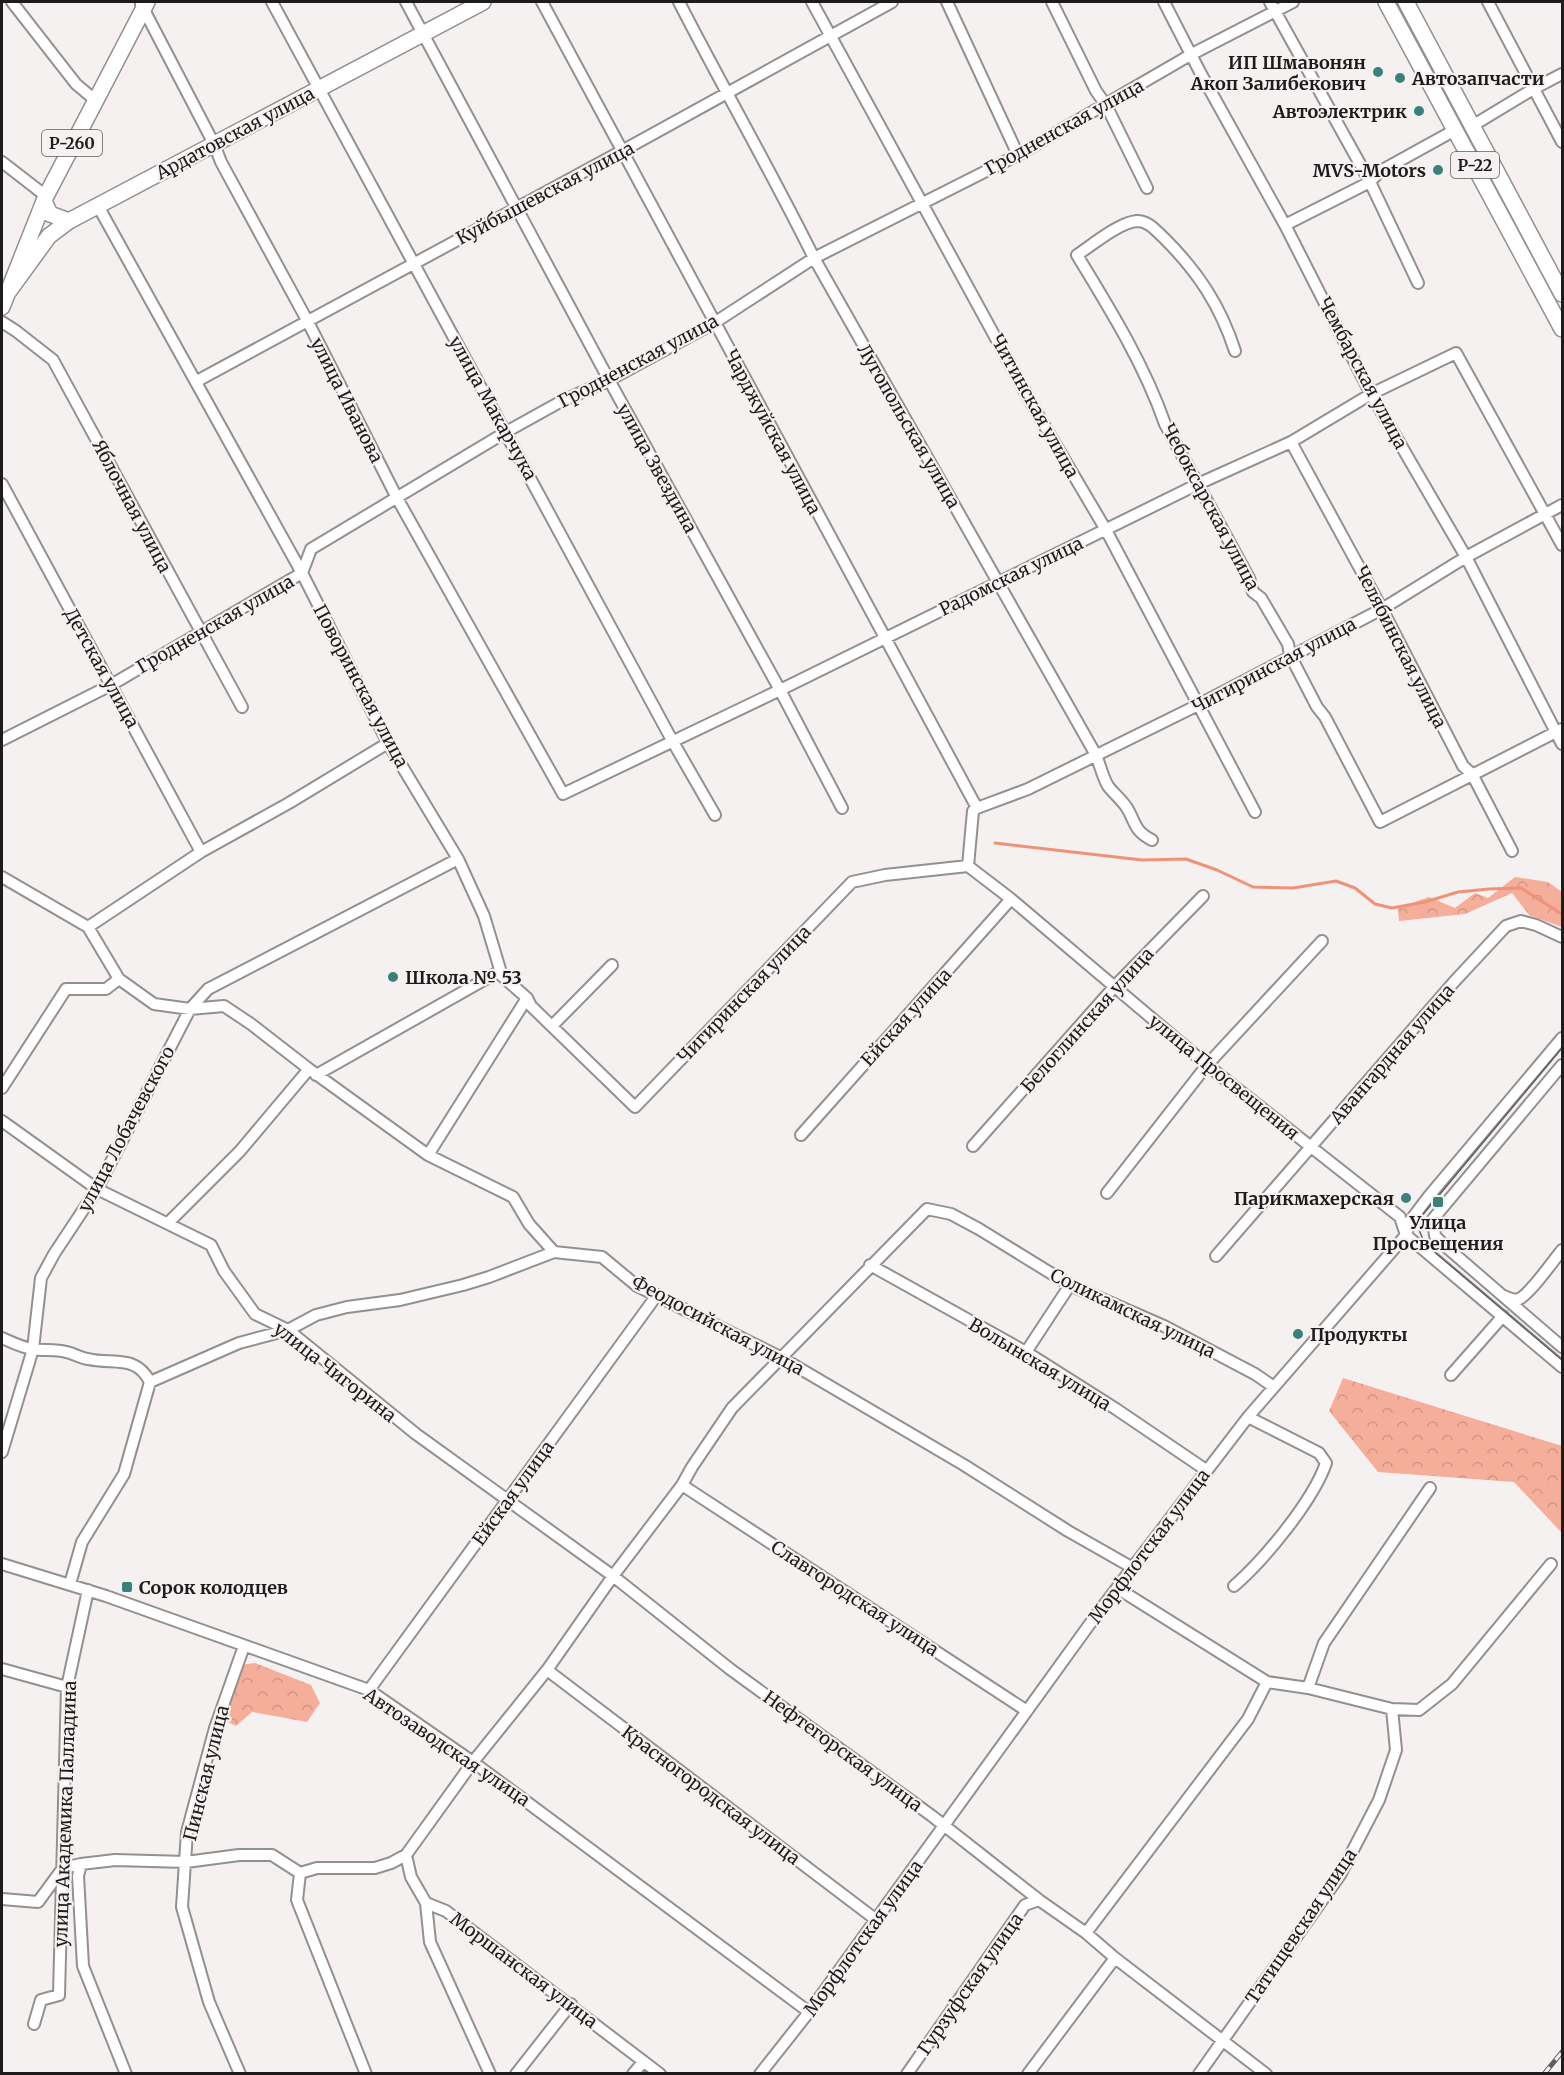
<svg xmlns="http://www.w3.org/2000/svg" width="1564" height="2075" font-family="Merriweather,serif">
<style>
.forest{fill:url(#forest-crowns)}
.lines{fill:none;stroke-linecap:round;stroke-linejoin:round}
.stream{stroke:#ee9378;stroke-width:3}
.minor-casing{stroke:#93908f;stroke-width:14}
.highway-casing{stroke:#93908f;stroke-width:18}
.minor{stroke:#fff;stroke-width:10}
.highway{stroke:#fff;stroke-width:15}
.tram{stroke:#615e5e;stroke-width:1.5}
.rail-casing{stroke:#615e5e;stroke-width:5}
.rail{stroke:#f5f1f0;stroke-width:3;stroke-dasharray:9;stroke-linecap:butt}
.poi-dot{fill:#3a817b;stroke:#f5f1f0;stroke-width:2}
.labels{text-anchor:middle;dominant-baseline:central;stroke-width:4.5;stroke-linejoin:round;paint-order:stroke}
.shield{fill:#f5f1f0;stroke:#5e5b5b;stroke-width:1.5}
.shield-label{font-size:16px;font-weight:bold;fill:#1d1b1b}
.poi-label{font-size:18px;font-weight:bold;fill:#1d1b1b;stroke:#f5f1f0;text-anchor:end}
.street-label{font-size:18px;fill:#1d1b1b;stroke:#f5f1f0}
</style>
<defs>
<pattern id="forest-crowns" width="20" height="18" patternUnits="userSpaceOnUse" patternTransform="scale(1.5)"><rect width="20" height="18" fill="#f5ae99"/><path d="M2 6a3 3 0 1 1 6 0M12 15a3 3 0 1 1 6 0" fill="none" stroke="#d29583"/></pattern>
</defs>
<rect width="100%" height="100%" fill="#f5f1f0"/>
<path class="forest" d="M 1515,877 L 1548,882 L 1562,892 L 1562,927 L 1529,915 L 1512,893 L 1465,914 L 1399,921 L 1398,908 L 1429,897 L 1455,908 L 1475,893 L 1488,898 Z
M 1343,1378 L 1562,1446 L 1562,1533 L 1514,1482 L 1378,1472 L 1329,1411 Z
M 255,1663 L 311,1685 L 320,1703 L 307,1722 L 252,1712 L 236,1726 L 226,1721 L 231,1677 L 240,1665 Z"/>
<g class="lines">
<path class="stream" d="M 995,843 L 1142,860 L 1186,859 L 1217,870 L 1253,887 L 1293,888 L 1336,881 L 1355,888 L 1375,904 L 1392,908 L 1425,902 L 1458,892 L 1489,889 L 1521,888 L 1562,914"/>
<defs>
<path id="minor" d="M 12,2 L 76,84 L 95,100
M 272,2 L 673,742 L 715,815
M 406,2 L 609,380 L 780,690 L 842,808
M 542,2 L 977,808 L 973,811 L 968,866
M 679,2 C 723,88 771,171 814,258 L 1096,755 C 1100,765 1103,778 1108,786 C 1114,794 1122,800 1127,808 C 1136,823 1134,831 1152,840
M 812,2 L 1034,408 L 1106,530 L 1255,812
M 947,2 L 1018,155
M 1052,2 L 1096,91 L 1106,105 L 1147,188
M 1164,2 L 1201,74 L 1285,225 L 1371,394 L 1466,557 L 1562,744
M 1270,2 L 1370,182 L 1418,283
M 1488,2 L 1562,142
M 141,4 L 214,144 L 221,162 L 308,322 L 397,498 L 563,794 L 780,690 L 1198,484 L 1291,442 L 1371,394 L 1456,353 L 1562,545
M 1472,126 L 1535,88 L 1562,74
M 2,162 L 46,196
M 98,206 L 302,573 L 388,743 L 458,859 L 484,916 L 502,976 L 527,998 L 531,1006 L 635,1107 L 852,882 L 885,875 L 968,866 L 1011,899 L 1207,1065 L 1400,1217 L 1406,1235 L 1562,1367
M 1285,225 L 1370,182 L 1379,172 L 1455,130
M 2,322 L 16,331 L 53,360 L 242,707
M 1235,351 C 1220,305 1198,272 1164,238 C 1156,231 1149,221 1137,221 C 1120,222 1092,245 1077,255 C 1110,309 1144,364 1165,424 L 1249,578 L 1253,592 L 1261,598 L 1288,644 L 1290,655 L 1317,707 L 1325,717 L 1380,822 L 1562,729
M 197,381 L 622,151 L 892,2
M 1291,442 L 1382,609 L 1463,766 L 1472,774 L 1512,851
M 2,484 L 201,852
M 2,740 L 111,685 L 302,573 L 311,549 L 506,432 L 560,402 L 609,380 L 714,323 L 814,258 L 1018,155 L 1192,54 L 1293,2
M 977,808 L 1028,789 L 1198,705 L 1382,609 L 1466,557 L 1562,505
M 2,877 L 88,927 L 119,979
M 88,927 L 201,852 L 289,803 L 388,743
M 552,1026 L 612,965
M 1562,1065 L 1433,1219 L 1435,1236 L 1444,1245 L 1562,1347
M 316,1075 L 500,971
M 2,1088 L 66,989 L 106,989 L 119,979 L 154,1004 L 190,1009 L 224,1006 L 251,1024 L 309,1069 L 428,1155 L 513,1197 L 529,1224 L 554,1252 L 602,1257 L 637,1286 L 782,1358 L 964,1465 L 1068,1531 L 1133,1568
M 2,1121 L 97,1189 L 211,1245 L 224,1271 L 255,1314 L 288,1330 L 416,1434 L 613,1576 L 730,1669 L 932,1816 L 1039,1900 L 1086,1933 L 1115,1958 L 1266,2074
M 801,1135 L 1011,899
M 973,1146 L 1115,986 L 1203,896
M 428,1155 L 527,998
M 1107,1193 L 1207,1065 L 1322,941
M 168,1223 L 240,1151 L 309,1069
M 1216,1256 L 1453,983 L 1506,926 L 1521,921 L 1536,925 L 1562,937
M 870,1265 L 1026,1352 L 1116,1409 L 1206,1470
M 1504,1296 C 1509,1298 1514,1301 1519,1299 C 1530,1294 1553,1261 1562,1250
M 2,1338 C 11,1342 23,1348 33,1349 C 44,1351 55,1349 66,1352 C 73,1353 80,1358 88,1359 C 113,1365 136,1354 150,1382
M 1026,1352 L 1070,1285
M 1451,1375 L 1503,1316
M 2,1452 L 33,1349 L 41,1278 L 54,1254 L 97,1189 L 190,1009 L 208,989 L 458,859
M 682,1485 L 1027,1711
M 2,1564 L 106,1596 L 369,1690 L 473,1762 L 809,2012
M 70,1584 L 82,1542 L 124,1474 L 150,1382 L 239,1343 L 288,1330 L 316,1315 L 347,1307 L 400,1300 L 463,1285 L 489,1277 L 554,1252
M 1234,1586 C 1264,1560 1313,1501 1326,1463 L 1319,1453 L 1248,1417
M 1117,1588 L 1267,1682 L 1308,1688 L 1392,1709
M 2,1669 L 67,1687
M 547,1670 L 875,1919
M 1308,1688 L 1324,1643 L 1430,1488
M 369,1690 L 657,1295
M 406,1855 L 411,1877 L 426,1903 L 446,1911 L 660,2074
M 81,1864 L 78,1876 L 83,1966 L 126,2074
M 300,1873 L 297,1900 L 366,2074
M 2,1899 L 38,1902 L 63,1868 L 81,1864 L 115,1860 L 186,1862 L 239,1855 L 272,1855 L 300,1873 L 317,1868 L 375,1868 L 391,1863 L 406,1855 L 473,1762 L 547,1670 L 613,1576 L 682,1485 L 692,1467 L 732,1408 L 927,1209 L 951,1214 L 979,1229 L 1070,1285 L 1164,1326 L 1255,1374 L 1274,1387
M 426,1903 L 430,1942 L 490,2074
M 1086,1933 L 1248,1719 L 1267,1682
M 34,2024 L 41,2000 L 59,1995 L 67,1687 L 88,1590
M 240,2074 L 209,2002 L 182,1907 L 187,1832 L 215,1728 L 244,1646
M 516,2074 L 571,2004
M 633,2074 L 643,2062
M 760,2074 L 809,2012 L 1097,1614 L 1248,1417 L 1406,1235 L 1410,1221 L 1429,1196 L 1562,1038
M 907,2074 L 1025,1905 L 1039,1900
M 1028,2074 L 1115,1958
M 1199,2074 L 1340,1875 L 1379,1800 L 1396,1750 L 1392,1709 L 1419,1710 L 1452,1684 L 1551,1564"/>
<path id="highway" d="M 1386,2 L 1562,329
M 1406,2 L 1562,294
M 44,201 L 50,214 L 69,221
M 9,291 L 49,236 L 69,221 L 483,2
M 2,307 L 46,196 L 147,2"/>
</defs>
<use href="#minor" class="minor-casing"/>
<use href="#highway" class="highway-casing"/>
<use href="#minor" class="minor"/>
<use href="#highway" class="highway"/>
<path class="tram" d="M 1562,1048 L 1420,1218 L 1419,1230 L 1425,1244 L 1562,1360"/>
<defs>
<path id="rail" d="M 1544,2074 L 1562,2052"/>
</defs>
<use href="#rail" class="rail-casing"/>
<use href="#rail" class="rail"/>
</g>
<g class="poi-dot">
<circle cx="1378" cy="72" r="6"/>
<circle cx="1400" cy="78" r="6"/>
<circle cx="1419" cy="111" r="6"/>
<circle cx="1438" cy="170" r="6"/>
<circle cx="393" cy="977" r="6"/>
<circle cx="1406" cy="1198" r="6"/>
<rect x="1432" y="1196" width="12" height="12" rx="3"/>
<circle cx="1298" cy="1334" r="6"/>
<rect x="121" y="1581" width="12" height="12" rx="3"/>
</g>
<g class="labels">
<g class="shield">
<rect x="42" y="130" width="60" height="26" rx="4.5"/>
<rect x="1451" y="152" width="48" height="26" rx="4.5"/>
</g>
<g class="shield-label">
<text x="72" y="143">Р-260</text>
<text x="1475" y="165">Р-22</text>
</g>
<g class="poi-label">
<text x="1366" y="62">ИП Шмавонян<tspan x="1366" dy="21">Акоп Залибекович</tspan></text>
<text x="1412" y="78" text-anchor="start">Автозапчасти</text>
<text x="1407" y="111">Автоэлектрик</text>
<text x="1426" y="170">MVS-Motors</text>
<text x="405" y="977" text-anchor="start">Школа № 53</text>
<text x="1394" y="1198">Парикмахерская</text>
<text x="1438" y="1222" text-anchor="middle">Улица<tspan x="1438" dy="21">Просвещения</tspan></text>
<text x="1310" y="1334" text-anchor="start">Продукты</text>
<text x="139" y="1587" text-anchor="start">Сорок колодцев</text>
</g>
<g class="street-label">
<text transform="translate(1064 127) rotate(-29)">Гродненская улица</text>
<text transform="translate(235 133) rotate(-28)">Ардатовская улица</text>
<text transform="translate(545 193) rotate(-28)">Куйбышевская улица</text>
<text transform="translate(638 361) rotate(-28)">Гродненская улица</text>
<text transform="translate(1363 373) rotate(62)">Чембарская улица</text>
<text transform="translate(347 400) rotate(63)">улица Иванова</text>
<text transform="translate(1035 406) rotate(61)">Читинская улица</text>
<text transform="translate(493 408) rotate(61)">улица Макарчука</text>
<text transform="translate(909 426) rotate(60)">Лугопольская улица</text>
<text transform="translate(773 432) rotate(62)">Чарджуйская улица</text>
<text transform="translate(657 468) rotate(61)">улица Звездина</text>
<text transform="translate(132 506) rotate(62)">Яблочная улица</text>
<text transform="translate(1211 507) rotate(62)">Чебоксарская улица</text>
<text transform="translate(1011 576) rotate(-26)">Радомская улица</text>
<text transform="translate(215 624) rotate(-30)">Гродненская улица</text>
<text transform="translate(1401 647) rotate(63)">Челябинская улица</text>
<text transform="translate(1274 665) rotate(-28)">Чигиринская улица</text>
<text transform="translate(102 668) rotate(61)">Детская улица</text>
<text transform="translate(361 686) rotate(62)">Поворинская улица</text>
<text transform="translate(744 994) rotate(-46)">Чигиринская улица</text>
<text transform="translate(906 1017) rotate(-48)">Ейская улица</text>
<text transform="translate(1087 1020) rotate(-48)">Белоглинская улица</text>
<text transform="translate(1392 1054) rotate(-49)">Авангардная улица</text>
<text transform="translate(1224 1077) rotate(39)">улица Просвещения</text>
<text transform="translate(126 1129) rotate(-62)">улица Лобачевского</text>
<text transform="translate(1133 1313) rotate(26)">Соликамская улица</text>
<text transform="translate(718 1325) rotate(28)">Феодосийская улица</text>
<text transform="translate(1040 1364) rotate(31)">Волынская улица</text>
<text transform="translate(335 1372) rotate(38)">улица Чигорина</text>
<text transform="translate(513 1493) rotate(-54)">Ейская улица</text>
<text transform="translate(1149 1546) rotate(-53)">Морфлотская улица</text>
<text transform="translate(855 1598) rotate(33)">Славгородская улица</text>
<text transform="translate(447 1747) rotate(34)">Автозаводская улица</text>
<text transform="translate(843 1751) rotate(36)">Нефтегорская улица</text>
<text transform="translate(206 1773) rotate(-76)">Пинская улица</text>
<text transform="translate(711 1795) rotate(37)">Красногородская улица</text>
<text transform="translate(65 1814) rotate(-88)">улица Академика Палладина</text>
<text transform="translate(1301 1926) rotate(-56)">Татищевская улица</text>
<text transform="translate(863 1938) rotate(-54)">Морфлотская улица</text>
<text transform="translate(524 1970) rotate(37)">Моршанская улица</text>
<text transform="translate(970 1984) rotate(-55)">Гурзуфская улица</text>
</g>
</g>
<rect width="1564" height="2075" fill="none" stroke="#1d1b1b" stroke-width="6"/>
</svg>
